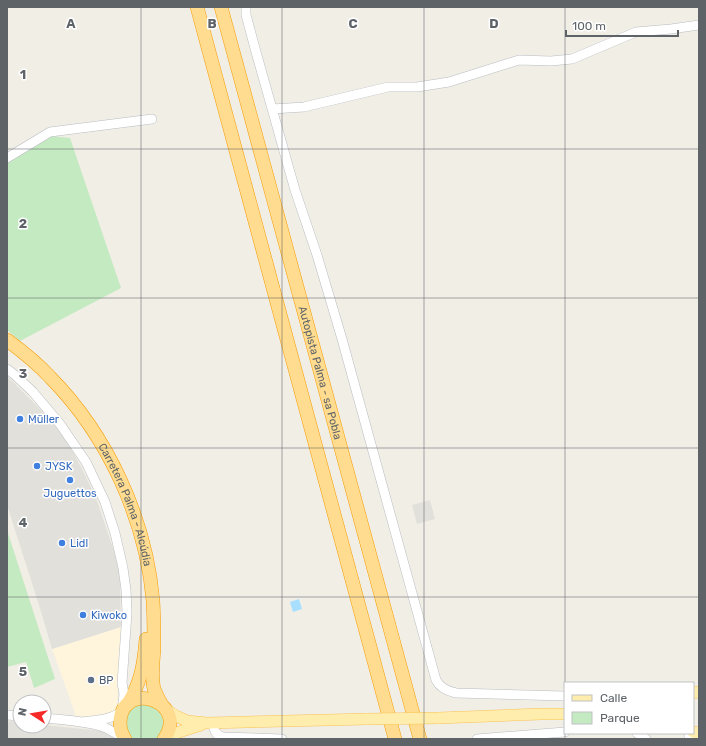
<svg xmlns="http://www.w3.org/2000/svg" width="706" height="746" font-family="Rubik,sans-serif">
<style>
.commercial{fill:#fff5dd}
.industrial{fill:#e2e0db}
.green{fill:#c4eac1}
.water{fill:#a8dfff}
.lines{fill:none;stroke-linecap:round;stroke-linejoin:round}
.minor-casing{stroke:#b9bcc1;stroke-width:10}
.major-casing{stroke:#fbc355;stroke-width:12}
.highway-casing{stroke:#f79b00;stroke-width:14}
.minor{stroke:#fff;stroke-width:9}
.major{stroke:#ffedad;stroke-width:11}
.highway{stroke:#ffdc8f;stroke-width:13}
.major-bridge-casing{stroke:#fbc355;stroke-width:12;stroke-linecap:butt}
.major-bridge{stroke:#ffedad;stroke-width:11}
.grid{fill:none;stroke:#5e6368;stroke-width:1;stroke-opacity:0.55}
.shop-dot{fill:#3f7fe0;stroke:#fff;stroke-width:1.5}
.service-dot{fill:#5c6f8a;stroke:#fff;stroke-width:1.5}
.labels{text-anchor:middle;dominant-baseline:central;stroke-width:3;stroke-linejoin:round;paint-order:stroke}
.street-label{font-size:11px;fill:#5e6368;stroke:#fff}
.shop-label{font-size:11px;fill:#366cbe;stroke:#fff;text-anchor:start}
.service-label{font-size:11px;fill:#4e5e75;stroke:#fff;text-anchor:start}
.grid-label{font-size:13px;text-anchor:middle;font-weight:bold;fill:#5e6368;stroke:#fff;stroke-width:3;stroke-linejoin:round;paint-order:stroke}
</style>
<rect width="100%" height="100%" fill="#f1eee6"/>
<path class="commercial" d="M 121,627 L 117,711 L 92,717 L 76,716 L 52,649 Z"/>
<path class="industrial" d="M 7,376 L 41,410 L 56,427 L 69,445 L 80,465 L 96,498 L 116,557 L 120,579 L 121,627 L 52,649 L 39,605 L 7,505 Z
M 430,500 L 435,519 L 417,524 L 412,505 Z
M 7,721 L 20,722 L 20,726 L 44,725 L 102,731 L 114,739 L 7,739 Z"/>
<path class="green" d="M 51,136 L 70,138 L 121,288 L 20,341 L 7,330 L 7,163 Z
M 7,530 L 55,679 L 34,688 L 26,662 L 7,667 Z
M 143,704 C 157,706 168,716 161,731 C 160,734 159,737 156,739 L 132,739 L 125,728 L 127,715 L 131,710 L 136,706 Z"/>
<path class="water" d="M 299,599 L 302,609 L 293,612 L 290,602 Z"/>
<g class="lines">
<defs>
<path id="minor" d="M 246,7 L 246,15 L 256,52 L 295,190 L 317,255 L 342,339 L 436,680 C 440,688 447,691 456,693 L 565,696
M 272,109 L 304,107 L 388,87 L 417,87 L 449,82 L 519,60 L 551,61 L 572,59 L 636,32 L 671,29 L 699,25
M 7,158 L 50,132 L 152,119
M 7,369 L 15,375 L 33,392 L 60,424 L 86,462 L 105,502 L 115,533 L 123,568 L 126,590 L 127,613 L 122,683 L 124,694 L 122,711 C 111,720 96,720 82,722
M 7,715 L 20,716
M 44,718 C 63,720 88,721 106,728 C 112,731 119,735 125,739
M 213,723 C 214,730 215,735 223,737 L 282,739
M 637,733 L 646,739
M 689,733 L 689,739
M 477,739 L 565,732"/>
<path id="major" d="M 693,693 L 699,692
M 165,709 L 176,716 L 187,721 L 207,723 L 367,719
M 438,718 L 541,714 L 565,714
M 693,732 L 699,733
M 164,739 L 179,732 L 201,725"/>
<g id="highway">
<path d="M 197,7 L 395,739"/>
<path id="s1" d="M 221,7 L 420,739"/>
<path id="s2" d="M 7,340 C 22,351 37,363 50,377 C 108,436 146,519 153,601 C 154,617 154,633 154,649 C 153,662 151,676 154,689 C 156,694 159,700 162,705"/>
<path d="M 128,704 C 141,682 144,664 146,639"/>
<path d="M 125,739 C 120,732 119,724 121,715 C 130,681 189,704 164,739"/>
</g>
</defs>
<use href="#minor" class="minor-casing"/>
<use href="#major" class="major-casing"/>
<use href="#highway" class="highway-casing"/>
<use href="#minor" class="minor"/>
<use href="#major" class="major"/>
<use href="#highway" class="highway"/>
<defs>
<path id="major-bridge" d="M 367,719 L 438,718"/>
</defs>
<use href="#major-bridge" class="major-bridge-casing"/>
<use href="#major-bridge" class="major-bridge"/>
</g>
<path class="grid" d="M 141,7 L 141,739M 282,7 L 282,739M 424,7 L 424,739M 565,7 L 565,739M 7,149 L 699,149M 7,298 L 699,298M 7,448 L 699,448M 7,597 L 699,597"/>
<g class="shop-dot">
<circle cx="20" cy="419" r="4"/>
<circle cx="37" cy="466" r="4"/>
<circle cx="70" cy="480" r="4"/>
<circle cx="62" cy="543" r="4"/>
<circle cx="83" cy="615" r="4"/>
</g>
<circle class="service-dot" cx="91" cy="680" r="4"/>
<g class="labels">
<g class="street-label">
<text stroke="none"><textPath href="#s1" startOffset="379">Autopista Palma - sa Pobla</textPath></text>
<text stroke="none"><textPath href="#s2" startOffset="207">Carretera Palma - Alcúdia</textPath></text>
</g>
<g class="shop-label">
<text x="28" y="419">Müller</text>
<text x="45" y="466">JYSK</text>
<text x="70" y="493" text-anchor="middle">Juguettos</text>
<text x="70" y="543">Lidl</text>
<text x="91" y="615">Kiwoko</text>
</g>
<g class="service-label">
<text x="99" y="680">BP</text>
</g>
</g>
<g class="grid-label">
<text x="71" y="28">A</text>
<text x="212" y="28">B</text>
<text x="353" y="28">C</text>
<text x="494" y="28">D</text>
<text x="23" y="79">1</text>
<text x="23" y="228">2</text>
<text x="23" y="378">3</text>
<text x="23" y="527">4</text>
<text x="23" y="676">5</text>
</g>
<rect width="706" height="746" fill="none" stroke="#5e6368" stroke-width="16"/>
<rect x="564" y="682" width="130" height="52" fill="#ffffff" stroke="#bfc1c3"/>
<rect x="572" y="695" width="20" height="6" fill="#ffedad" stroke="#bfc1c3"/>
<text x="600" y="702" font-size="12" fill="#5e6368">Calle</text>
<rect x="572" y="712" width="20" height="12" fill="#c4eac1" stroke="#bfc1c3"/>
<text x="600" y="722" font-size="12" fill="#5e6368">Parque</text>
<g transform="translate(32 714) rotate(282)"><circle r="19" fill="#ffffff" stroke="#bfc1c3"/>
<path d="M0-3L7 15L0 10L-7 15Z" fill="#f62b28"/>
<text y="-6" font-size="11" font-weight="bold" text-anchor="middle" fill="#5e6368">N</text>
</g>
<path d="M566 30v6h112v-6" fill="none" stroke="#5e6368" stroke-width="2"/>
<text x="572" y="30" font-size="12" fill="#5e6368" stroke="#ffffff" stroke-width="3" paint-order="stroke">100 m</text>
</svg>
